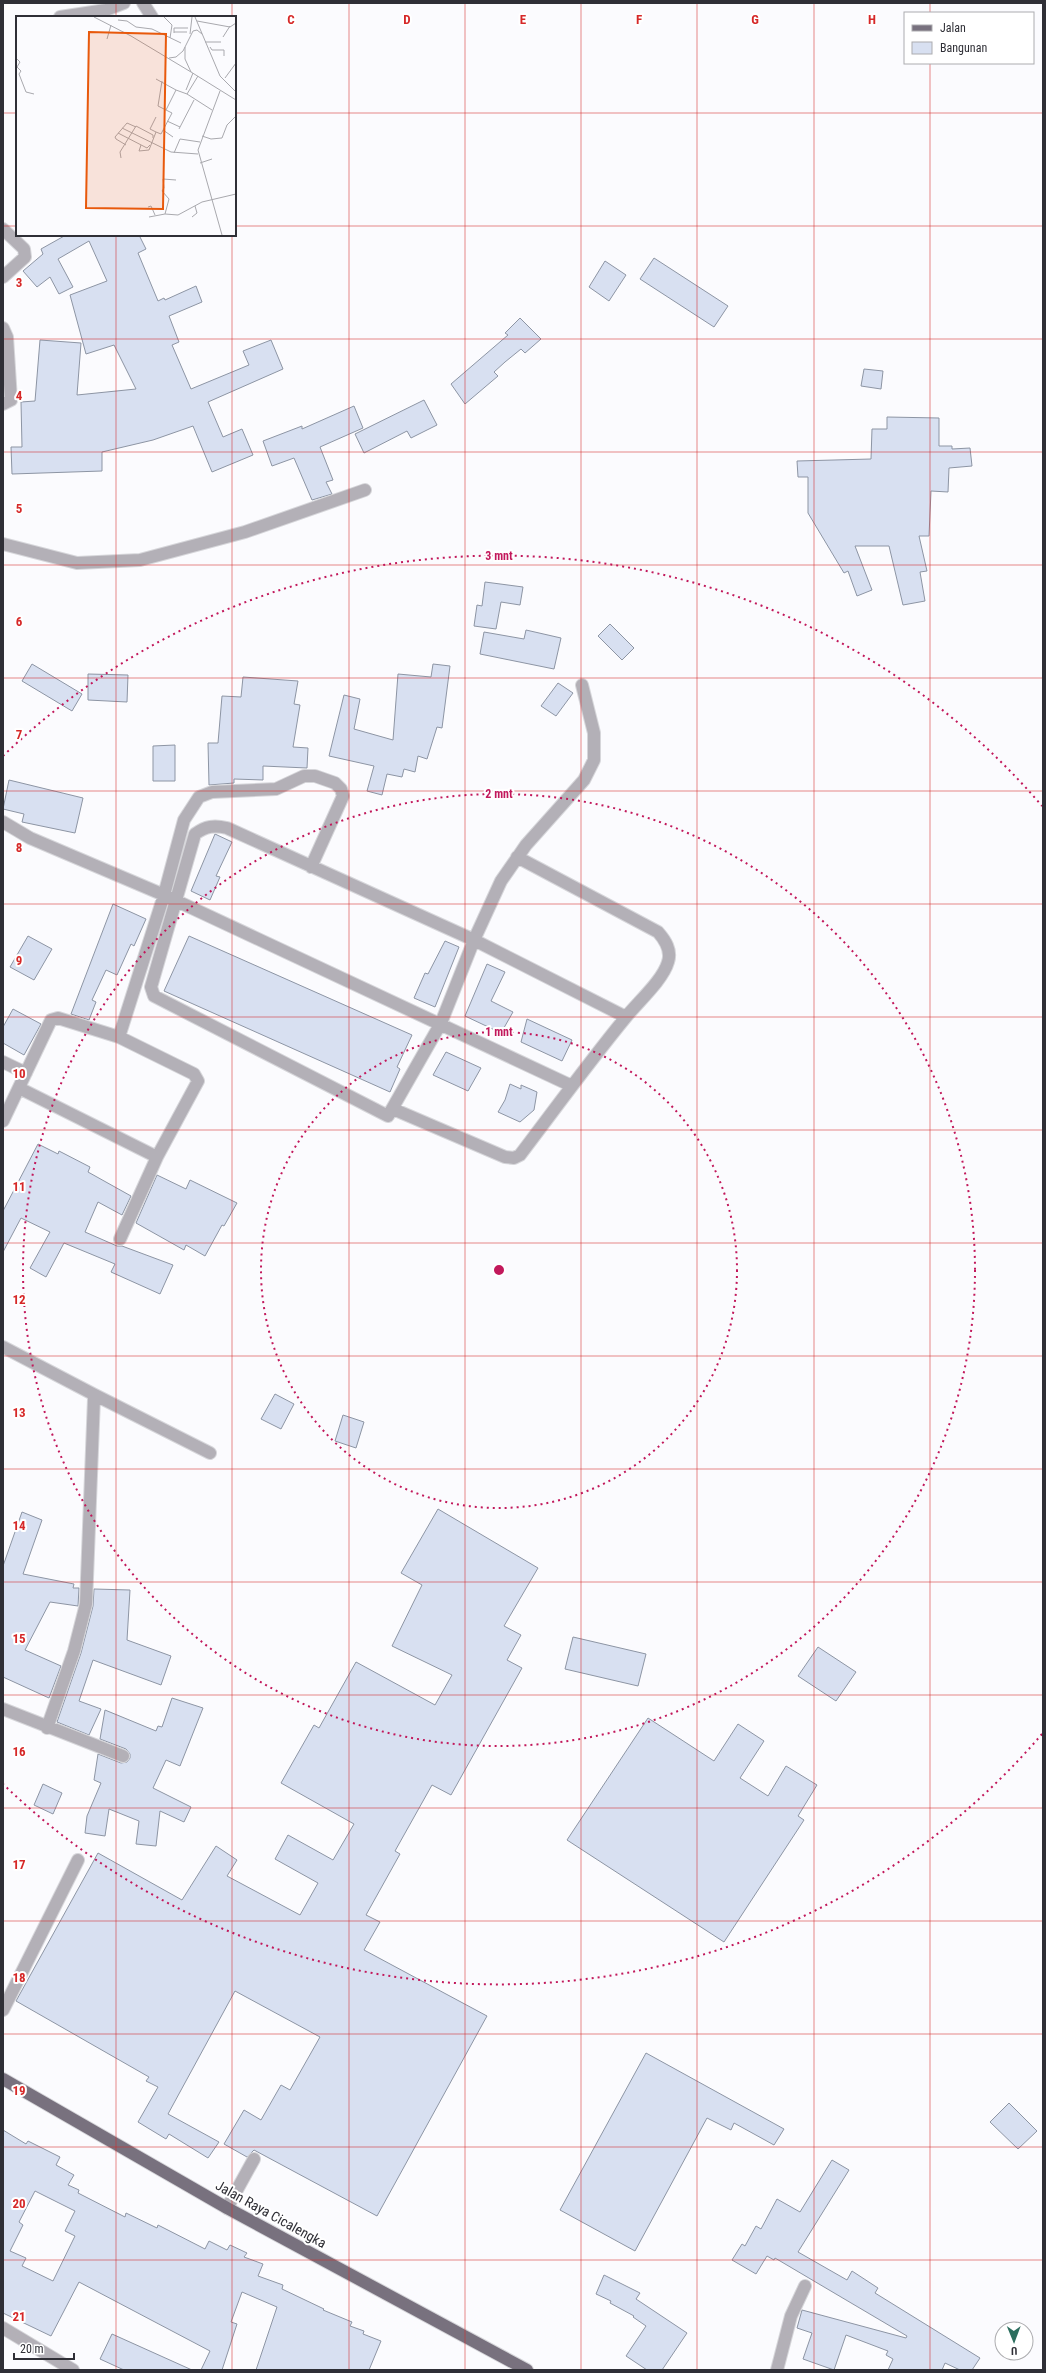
<svg xmlns="http://www.w3.org/2000/svg" width="1046" height="2373" font-family="'Roboto Condensed',sans-serif">
<style>
.building{fill:#d8e0f1;stroke:#8d95a4;fill-rule:evenodd}
.lines{fill:none;stroke-linecap:round;stroke-linejoin:round}
.minor-casing{stroke:#d6d6da;stroke-width:14}
.major-casing{stroke:#d6d6da;stroke-width:14}
.minor{stroke:#b3b0b7;stroke-width:12}
.major{stroke:#78717e;stroke-width:12}
.grid{fill:none;stroke:#d62828;stroke-width:1;stroke-opacity:0.55}
.ring{fill:none;stroke:#c2185b;stroke-width:2;stroke-dasharray:2 4}
.labels{text-anchor:middle;dominant-baseline:central;stroke-width:4;stroke-linejoin:round;paint-order:stroke}
.street-label{font-size:14px;fill:#2f2f36;stroke:#fff}
.inset-road{fill:none;stroke:#a9a9ae;stroke-width:1}
.view{fill:#e8590c;fill-opacity:0.15;stroke:#e8590c;stroke-width:2}
.inset-edge{fill:none;stroke:#2f2f36;stroke-width:2}
.grid-label{font-size:13px;text-anchor:middle;font-weight:bold;fill:#d62828;stroke:#fff;stroke-width:4;stroke-linejoin:round;paint-order:stroke}
.centre{fill:#c2185b;stroke:#fff;stroke-width:2}
.ring-label{font-size:12px;text-anchor:middle;font-weight:bold;fill:#c2185b;stroke:#fff;stroke-width:4;stroke-linejoin:round;paint-order:stroke}
</style>
<rect width="100%" height="100%" fill="#fbfbfe"/>
<path class="building" d="M 66,235 L 139,235 L 146,249 L 138,253 L 158,301 L 164,298 L 165,300 L 196,286 L 202,302 L 169,316 L 179,342 L 172,345 L 191,389 L 249,365 L 243,351 L 271,340 L 283,369 L 208,402 L 223,437 L 242,429 L 253,455 L 212,472 L 193,426 L 153,440 L 102,452 L 102,471 L 12,474 L 11,447 L 22,447 L 21,402 L 35,401 L 40,340 L 81,343 L 77,395 L 136,389 L 114,345 L 86,354 L 70,295 L 107,281 L 89,241 L 58,259 L 73,287 L 59,294 L 50,277 L 37,287 L 23,271 L 43,254 L 41,249 Z
M 654,258 L 728,306 L 714,327 L 640,279 Z
M 605,261 L 626,275 L 609,301 L 589,287 Z
M 520,318 L 541,339 L 525,353 L 521,349 L 505,362 L 494,372 L 498,376 L 465,404 L 451,384 L 508,335 L 505,333 Z
M 864,369 L 883,371 L 881,389 L 861,386 Z
M 424,400 L 437,425 L 411,438 L 407,431 L 364,453 L 355,434 Z
M 354,406 L 363,428 L 320,447 L 333,480 L 326,482 L 332,494 L 312,500 L 294,458 L 272,466 L 263,441 L 302,426 L 302,429 Z
M 887,417 L 939,418 L 939,446 L 952,446 L 952,449 L 970,448 L 972,466 L 949,468 L 948,492 L 931,491 L 929,536 L 919,536 L 927,571 L 920,572 L 925,601 L 903,605 L 889,546 L 855,546 L 872,590 L 857,596 L 848,571 L 844,573 L 808,513 L 808,477 L 798,477 L 797,461 L 871,459 L 872,429 L 887,429 Z
M 485,582 L 523,587 L 520,605 L 501,602 L 496,629 L 474,626 L 477,605 L 482,606 Z
M 610,624 L 634,648 L 622,660 L 598,636 Z
M 526,630 L 561,638 L 554,669 L 480,654 L 484,632 L 524,639 Z
M 32,664 L 82,694 L 72,711 L 22,681 Z
M 433,664 L 450,666 L 442,728 L 437,727 L 427,759 L 418,756 L 415,772 L 404,769 L 402,777 L 387,774 L 382,795 L 367,791 L 374,766 L 329,756 L 344,695 L 360,699 L 354,729 L 393,740 L 398,674 L 431,677 Z
M 88,674 L 128,675 L 127,702 L 88,700 Z
M 243,677 L 298,681 L 294,704 L 300,705 L 293,747 L 308,748 L 307,768 L 263,766 L 263,780 L 234,779 L 234,783 L 209,785 L 208,743 L 218,743 L 222,696 L 241,697 Z
M 558,683 L 573,693 L 556,716 L 541,706 Z
M 175,745 L 175,781 L 153,781 L 153,746 Z
M 9,780 L 83,798 L 75,833 L 22,822 L 24,814 L 3,809 Z
M 215,834 L 232,842 L 216,876 L 220,877 L 210,900 L 191,891 Z
M 113,904 L 146,919 L 134,946 L 131,944 L 117,975 L 106,970 L 92,1000 L 96,1002 L 89,1020 L 71,1014 Z
M 28,936 L 52,949 L 34,980 L 10,967 Z
M 189,936 L 412,1035 L 397,1067 L 400,1069 L 390,1092 L 164,991 Z
M 445,941 L 459,947 L 435,1007 L 414,998 L 425,973 L 428,974 Z
M 487,964 L 505,972 L 491,1001 L 513,1012 L 501,1033 L 465,1016 Z
M 13,1009 L 41,1024 L 24,1055 L 3,1043 L 3,1027 Z
M 527,1019 L 572,1040 L 562,1061 L 521,1042 Z
M 446,1052 L 481,1068 L 468,1091 L 433,1075 Z
M 510,1084 L 521,1089 L 521,1085 L 537,1092 L 534,1110 L 520,1122 L 498,1112 L 505,1100 Z
M 38,1144 L 58,1154 L 59,1151 L 90,1167 L 88,1172 L 131,1196 L 122,1215 L 98,1202 L 85,1232 L 117,1246 L 122,1246 L 173,1265 L 160,1294 L 111,1272 L 115,1264 L 64,1243 L 46,1277 L 30,1268 L 50,1232 L 21,1218 L 3,1252 L 3,1211 Z
M 157,1175 L 186,1189 L 190,1180 L 237,1203 L 224,1226 L 222,1225 L 205,1256 L 186,1245 L 184,1250 L 136,1223 Z
M 275,1394 L 294,1404 L 281,1429 L 261,1419 Z
M 343,1415 L 364,1422 L 356,1448 L 335,1441 Z
M 438,1509 L 538,1568 L 504,1626 L 521,1635 L 507,1660 L 522,1668 L 451,1795 L 432,1785 L 395,1851 L 400,1854 L 366,1915 L 380,1922 L 364,1950 L 487,2016 L 377,2216 L 254,2150 L 247,2157 L 224,2144 L 244,2110 L 261,2120 L 281,2085 L 290,2090 L 320,2037 L 235,1991 L 168,2114 L 219,2142 L 208,2158 L 169,2134 L 166,2139 L 138,2122 L 158,2087 L 146,2081 L 149,2077 L 16,2001 L 98,1853 L 182,1900 L 216,1846 L 237,1860 L 227,1876 L 300,1915 L 318,1883 L 275,1859 L 288,1835 L 333,1860 L 354,1824 L 281,1783 L 314,1725 L 319,1728 L 356,1662 L 435,1705 L 452,1675 L 392,1646 L 422,1585 L 401,1573 Z
M 22,1512 L 42,1520 L 23,1574 L 74,1584 L 73,1588 L 79,1588 L 78,1606 L 50,1602 L 25,1650 L 61,1666 L 49,1698 L 3,1677 L 3,1566 Z
M 94,1589 L 130,1590 L 127,1640 L 171,1656 L 161,1685 L 93,1660 L 79,1701 L 101,1709 L 89,1735 L 57,1722 L 81,1653 L 93,1606 Z
M 573,1637 L 646,1654 L 638,1686 L 565,1669 Z
M 818,1647 L 856,1672 L 836,1701 L 798,1676 Z
M 172,1698 L 203,1708 L 180,1766 L 166,1760 L 153,1788 L 191,1807 L 184,1822 L 160,1811 L 156,1846 L 136,1844 L 139,1821 L 109,1809 L 105,1836 L 85,1833 L 87,1816 L 101,1783 L 94,1780 L 98,1754 L 121,1763 L 127,1762 L 130,1758 L 130,1754 L 126,1749 L 100,1739 L 105,1710 L 156,1731 L 158,1726 L 162,1727 Z
M 648,1718 L 714,1761 L 738,1724 L 764,1741 L 740,1778 L 768,1796 L 786,1766 L 817,1785 L 798,1816 L 804,1820 L 724,1942 L 567,1840 Z
M 43,1784 L 62,1793 L 53,1814 L 34,1805 Z
M 646,2053 L 784,2129 L 774,2145 L 734,2123 L 731,2130 L 707,2118 L 635,2251 L 560,2210 Z
M 1009,2103 L 1037,2131 L 1018,2149 L 990,2122 Z
M 3,2130 L 26,2144 L 28,2141 L 60,2157 L 56,2165 L 74,2175 L 68,2185 L 79,2190 L 78,2193 L 125,2217 L 126,2213 L 157,2228 L 158,2225 L 205,2249 L 209,2241 L 227,2250 L 230,2245 L 247,2253 L 244,2257 L 263,2264 L 258,2276 L 283,2285 L 282,2289 L 324,2309 L 323,2310 L 352,2322 L 350,2326 L 364,2331 L 363,2334 L 381,2341 L 369,2370 L 256,2370 L 277,2307 L 242,2292 L 231,2322 L 237,2324 L 222,2370 L 201,2370 L 210,2351 L 79,2282 L 51,2336 L 3,2313 ZM 35,2191 L 75,2211 L 65,2231 L 75,2236 L 53,2281 L 22,2266 L 26,2258 L 10,2251 L 23,2225 L 19,2222 Z
M 832,2160 L 849,2170 L 798,2252 L 847,2280 L 852,2271 L 878,2288 L 875,2293 L 980,2358 L 972,2370 L 960,2370 L 945,2363 L 942,2370 L 888,2370 L 893,2359 L 886,2355 L 888,2351 L 846,2335 L 834,2370 L 803,2359 L 812,2333 L 797,2328 L 802,2310 L 906,2338 L 907,2336 L 775,2258 L 774,2260 L 767,2256 L 756,2274 L 732,2260 L 742,2244 L 745,2246 L 756,2226 L 761,2229 L 777,2199 L 800,2212 Z
M 604,2275 L 640,2293 L 636,2299 L 687,2333 L 662,2370 L 647,2370 L 626,2356 L 646,2326 L 633,2317 L 634,2316 L 610,2303 L 611,2301 L 596,2294 Z
M 112,2334 L 192,2370 L 124,2370 L 100,2359 Z"/>
<g class="lines">
<defs>
<path id="minor" d="M 143,3 L 152,17
M 60,17 L 106,10 L 124,3
M 3,229 L 24,249 L 25,257 L 3,277
M 3,328 L 7,337 L 11,400 L 3,404
M 3,544 L 77,563 L 140,560 L 245,532 L 365,490
M 582,685 L 594,733 L 594,760 L 584,780 L 526,845 L 501,881 L 474,940 L 441,1023 L 388,1116 L 154,996 L 151,987 L 195,834 C 206,826 214,825 227,828 L 474,940 L 626,1017
M 3,822 L 30,838 L 164,895 L 572,1086
M 119,1037 L 194,1074 L 198,1081 L 157,1157 L 120,1239
M 3,1062 L 26,1073
M 19,1088 L 157,1157
M 393,1109 L 505,1157 L 514,1158 L 520,1155 C 555,1109 589,1062 626,1017 C 638,1002 663,980 668,962 C 672,950 665,940 658,932 L 517,857
M 3,1121 L 51,1020 L 58,1018 L 119,1037 L 164,895 L 184,820 L 199,797 L 212,792 L 276,789 L 304,776 L 315,776 L 335,783 L 341,789 L 343,796 L 311,867
M 3,1347 L 93,1394 L 94,1398 L 86,1604 L 74,1651 L 47,1728
M 93,1394 L 210,1453
M 3,1709 L 123,1756
M 3,2010 L 78,1860
M 227,2208 L 254,2159
M 3,2328 L 73,2370
M 777,2370 L 791,2316 L 805,2286"/>
<path id="major" d="M 3,2079 L 227,2208 L 527,2370"/>
</defs>
<use href="#minor" class="minor-casing"/>
<use href="#major" class="major-casing"/>
<use href="#minor" class="minor"/>
<use href="#major" class="major"/>
</g>
<path class="grid" d="M 116,3 L 116,17M 232,3 L 232,17M 349,3 L 349,2370M 465,3 L 465,2370M 581,3 L 581,2370M 697,3 L 697,2370M 814,3 L 814,2370M 930,3 L 930,13M 930,63 L 930,2370M 3,113 L 17,113M 235,113 L 1043,113M 3,226 L 17,226M 235,226 L 1043,226M 116,235 L 116,2370M 232,235 L 232,2370M 3,339 L 1043,339M 3,452 L 1043,452M 3,565 L 1043,565M 3,678 L 1043,678M 3,791 L 1043,791M 3,904 L 1043,904M 3,1017 L 1043,1017M 3,1130 L 1043,1130M 3,1243 L 1043,1243M 3,1356 L 1043,1356M 3,1469 L 1043,1469M 3,1582 L 1043,1582M 3,1695 L 1043,1695M 3,1808 L 1043,1808M 3,1921 L 1043,1921M 3,2034 L 1043,2034M 3,2147 L 1043,2147M 3,2260 L 1043,2260"/>
<g class="ring">
<circle cx="499" cy="1270" r="238"/>
<circle cx="499" cy="1270" r="476"/>
<path d="M1042 1734A714 714 0 0 1 3 1784M3 756A714 714 0 0 1 1042 806"/>
</g>
<g class="labels">
<g class="street-label">
<text transform="translate(271 2214) rotate(29)">Jalan Raya Cicalengka</text>
</g>
</g>
<g transform="translate(16 16)">
<rect width="220" height="220" fill="#fbfbfe"/>
<path class="inset-road" d="M 78,1 L 115,20 L 175,56M 148,1 L 156,9 L 154,22M 179,1 L 204,60 L 220,76M 102,4 L 111,5 L 120,11 L 136,13 L 165,27M 181,5 L 214,11 L 220,7M 158,16 L 171,16M 158,17 L 158,12 L 172,12M 174,18 L 176,1M 207,21 L 214,10M 91,23 L 95,9M 189,26 L 205,26M 169,31 L 169,43 L 175,56 L 220,84M 194,31 L 196,34 L 208,34 L 208,40M 0,42 L 4,46 L 1,51 L 5,55 L 3,58 L 10,76 L 18,78M 153,42 L 160,41 L 167,35 L 177,15 L 181,14 L 186,18M 209,62 L 220,47M 140,63 L 160,74M 146,65 L 142,90 L 150,94M 170,74 L 177,57M 204,75 L 182,134 L 206,219M 171,78 L 196,94M 151,105 L 164,111M 106,112 L 155,136 L 182,138M 163,113 L 178,84M 147,114 L 157,121M 140,116 L 134,113 L 140,101M 102,117 L 131,132 L 134,129M 186,120 L 195,123 L 206,122 L 211,109 L 220,100M 110,129 L 100,123 L 99,121 L 111,107 L 120,111M 125,129 L 123,135 L 133,134 L 140,116 L 145,118 L 156,97 L 150,94 L 160,74 L 171,78 L 182,60M 158,137 L 164,123 L 184,126M 105,142 L 104,136 L 120,110 L 137,119 L 137,122M 184,147 L 196,143M 132,191 L 135,190 L 139,199M 149,198 L 162,199 L 186,186 L 220,178M 133,201 L 149,198 L 153,183 L 146,175 L 148,172 L 147,163 L 160,164M 176,201 L 181,197 L 179,190"/>
<path class="view" d="M 73,16 L 150,18 L 147,193 L 70,192 Z"/>
<rect width="220" height="220" class="inset-edge"/>
</g>
<g class="grid-label">
<text x="291" y="24">C</text>
<text x="407" y="24">D</text>
<text x="523" y="24">E</text>
<text x="639" y="24">F</text>
<text x="755" y="24">G</text>
<text x="872" y="24">H</text>
<text x="19" y="287">3</text>
<text x="19" y="400">4</text>
<text x="19" y="513">5</text>
<text x="19" y="626">6</text>
<text x="19" y="739">7</text>
<text x="19" y="852">8</text>
<text x="19" y="965">9</text>
<text x="19" y="1078">10</text>
<text x="19" y="1191">11</text>
<text x="19" y="1304">12</text>
<text x="19" y="1417">13</text>
<text x="19" y="1530">14</text>
<text x="19" y="1643">15</text>
<text x="19" y="1756">16</text>
<text x="19" y="1869">17</text>
<text x="19" y="1982">18</text>
<text x="19" y="2095">19</text>
<text x="19" y="2208">20</text>
<text x="19" y="2321">21</text>
</g>
<circle cx="499" cy="1270" r="6" class="centre"/>
<g class="ring-label">
<text x="499" y="560">3 mnt</text>
<text x="499" y="798">2 mnt</text>
<text x="499" y="1036">1 mnt</text>
</g>
<rect width="1046" height="2373" fill="none" stroke="#2f2f36" stroke-width="8"/>
<rect x="904" y="12" width="130" height="52" fill="#ffffff" stroke="#acacaf"/>
<rect x="912" y="25" width="20" height="6" fill="#78717e" stroke="#acacaf"/>
<text x="940" y="32" font-size="12" fill="#2f2f36">Jalan</text>
<rect x="912" y="42" width="20" height="12" fill="#d8e0f1" stroke="#acacaf"/>
<text x="940" y="52" font-size="12" fill="#2f2f36">Bangunan</text>
<g transform="translate(1014 2341) rotate(179)"><circle r="19" fill="#ffffff" stroke="#acacaf"/>
<path d="M0-3L7 15L0 10L-7 15Z" fill="#2c6e5e"/>
<text y="-6" font-size="11" font-weight="bold" text-anchor="middle" fill="#2f2f36">U</text>
</g>
<path d="M14 2353v6h60v-6" fill="none" stroke="#2f2f36" stroke-width="2"/>
<text x="20" y="2353" font-size="12" fill="#2f2f36" stroke="#ffffff" stroke-width="3" paint-order="stroke">20 m</text>
</svg>
